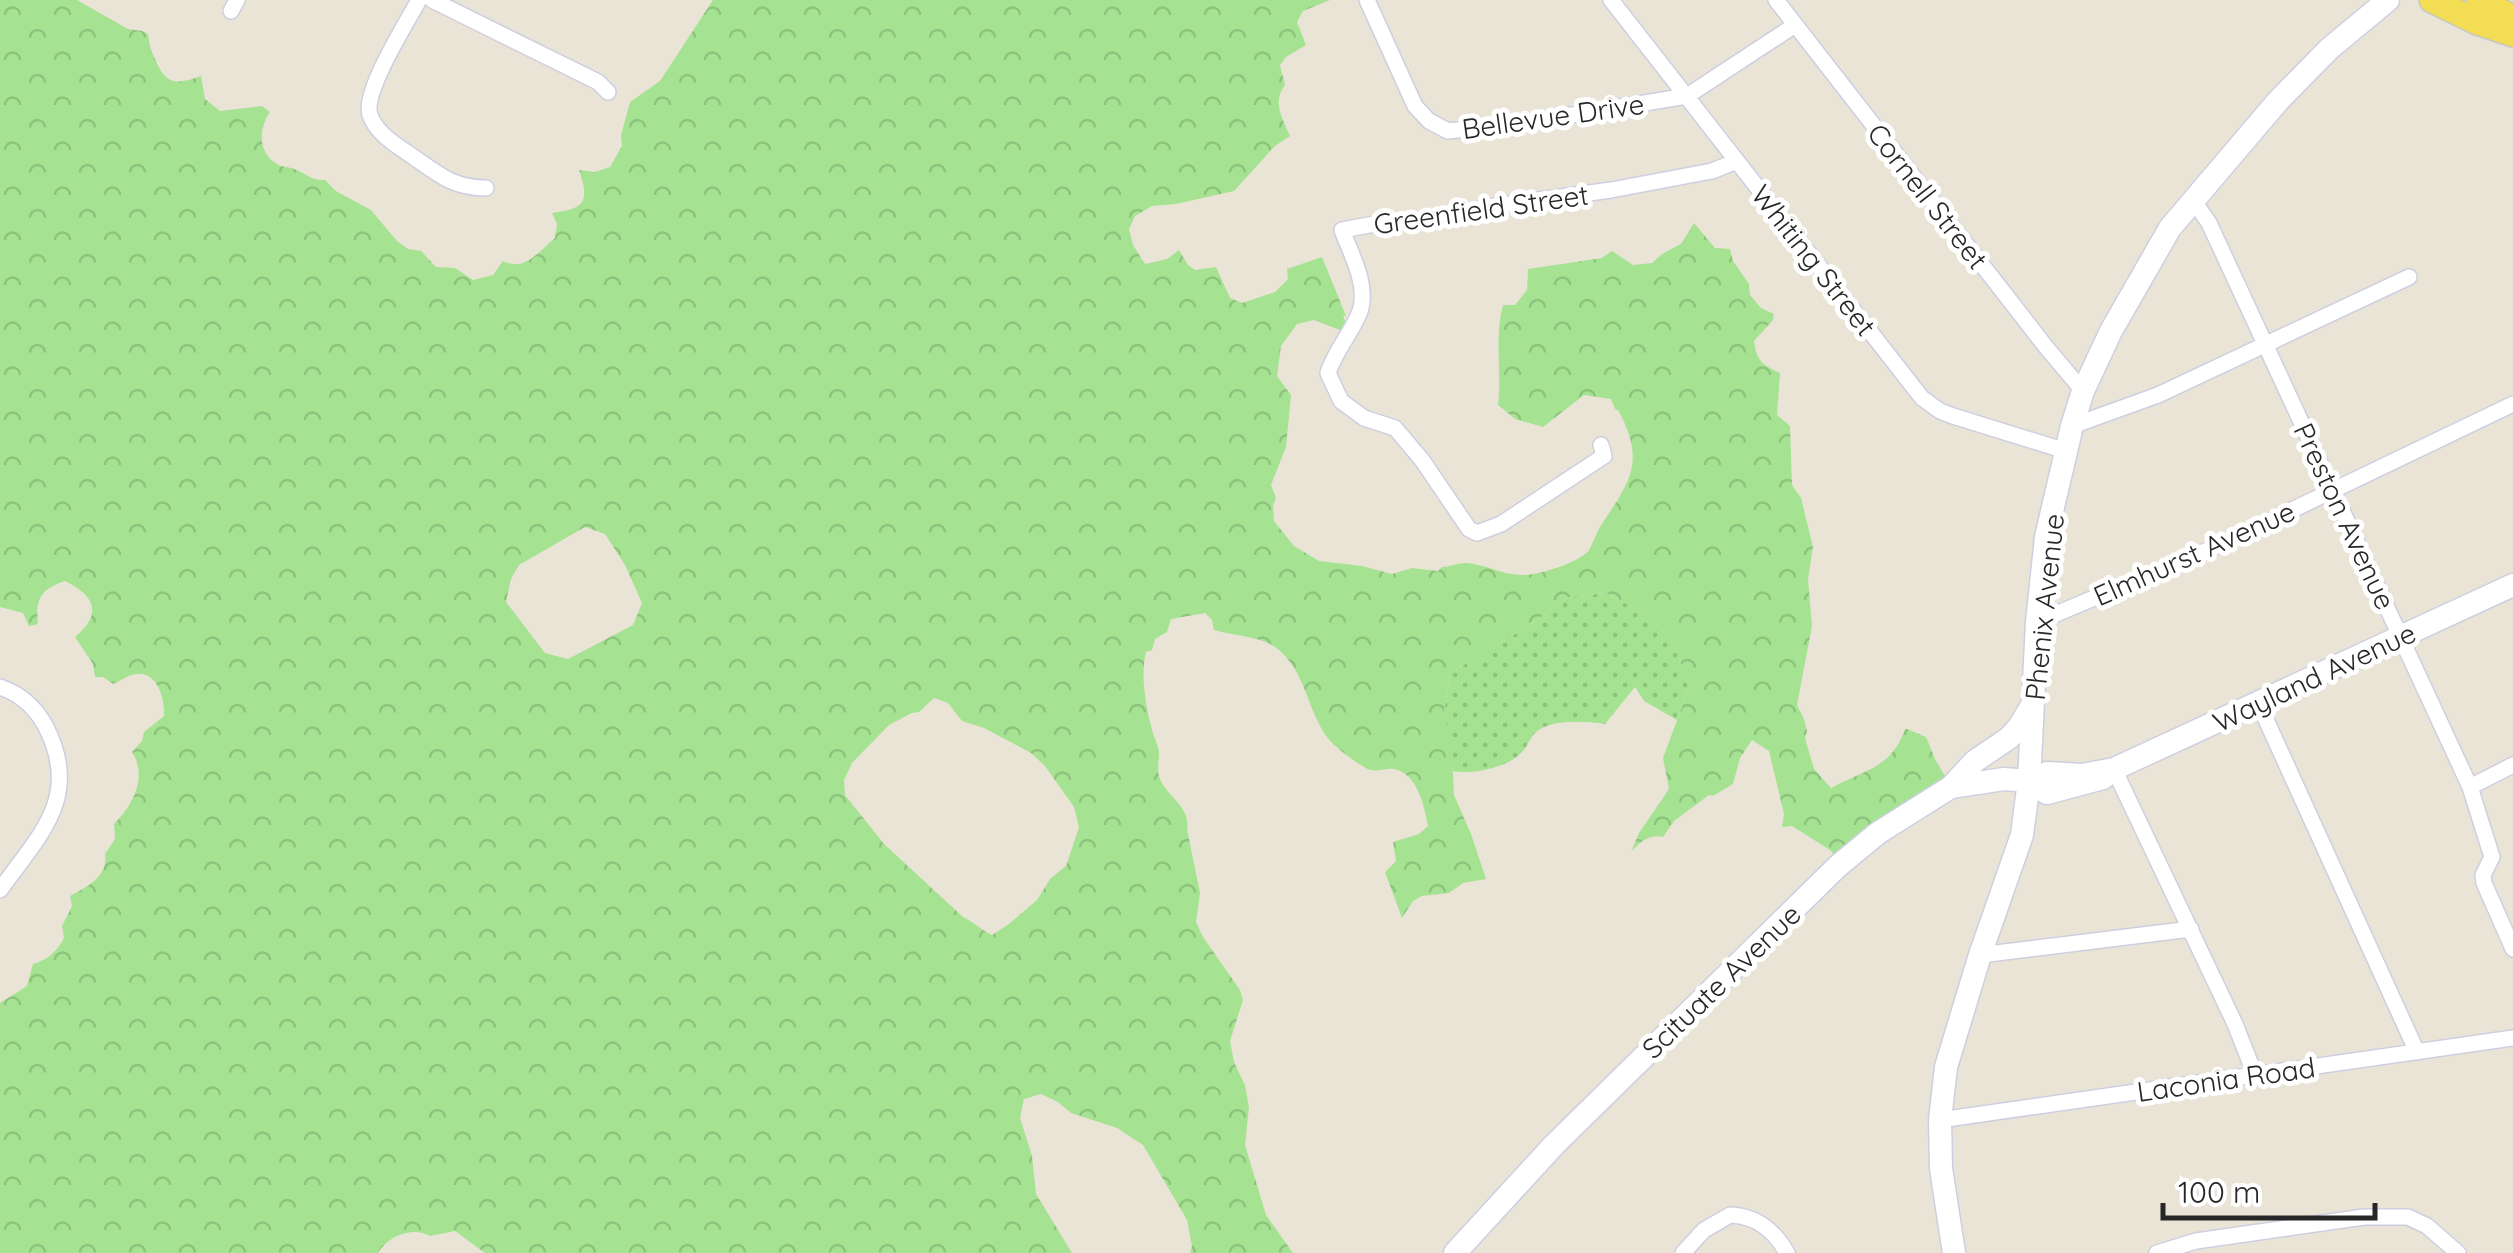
<svg xmlns="http://www.w3.org/2000/svg" width="2513" height="1253" font-family="Quicksand,sans-serif">
<style>
.grass{fill:url(#grass-dots)}
.forest{fill:url(#forest-crowns);fill-rule:evenodd}
.lines{fill:none;stroke-linecap:round;stroke-linejoin:round}
.street-casing{stroke:#cdcfe1;stroke-width:18}
.secondary-casing{stroke:#cdcfe1;stroke-width:25}
.primary-casing{stroke:#c7c7c7;stroke-width:28}
.street{stroke:#fff;stroke-width:15}
.secondary{stroke:#fff;stroke-width:22}
.primary{stroke:#f3dd54;stroke-width:25}
.labels{text-anchor:middle;dominant-baseline:central;stroke-width:10;stroke-linejoin:round;paint-order:stroke}
.street-label{font-size:28px;fill:#272727;stroke:#fff}
</style>
<defs>
<pattern id="grass-dots" width="8" height="8" patternUnits="userSpaceOnUse" patternTransform="scale(2.5)"><rect width="8" height="8" fill="#a5e392"/><path d="M2 2h.1M6 6h.1" fill="none" stroke="#8ec37e" stroke-width="1.8" stroke-linecap="round"/></pattern>
<pattern id="forest-crowns" width="20" height="18" patternUnits="userSpaceOnUse" patternTransform="scale(2.5)"><rect width="20" height="18" fill="#a5e392"/><path d="M2 6a3 3 0 1 1 6 0M12 15a3 3 0 1 1 6 0" fill="none" stroke="#8ec37e"/></pattern>
</defs>
<rect width="100%" height="100%" fill="#eae4d7"/>
<path class="grass" d="M 1606,593 L 1652,617 L 1676,648 L 1689,688 L 1677,720 L 1644,701 L 1635,687 L 1605,724 C 1585,721 1550,719 1535,733 C 1529,739 1527,748 1521,753 C 1507,768 1471,775 1453,771 L 1444,712 L 1450,673 L 1527,627 L 1569,597 Z"/>
<path class="forest" d="M 0,0 L 77,0 L 128,29 L 142,31 L 148,34 C 149,44 151,50 155,59 C 166,85 175,85 201,76 L 205,99 L 220,111 L 262,106 L 270,112 C 259,128 257,152 277,164 C 284,168 286,166 294,169 C 306,173 311,181 325,180 L 336,191 L 371,210 L 397,241 L 408,249 L 421,251 L 436,267 L 455,268 L 473,280 L 493,275 L 503,261 C 525,272 538,252 555,238 L 557,224 L 552,213 C 585,209 590,202 579,170 L 595,172 L 610,167 L 622,146 L 621,135 L 630,102 L 660,81 L 713,0 L 1330,0 L 1303,11 L 1297,22 L 1306,45 L 1286,57 L 1280,65 L 1285,85 C 1272,102 1282,118 1290,136 L 1275,146 L 1234,191 L 1176,204 L 1152,206 L 1135,216 L 1129,229 L 1133,245 L 1145,264 L 1167,259 L 1179,250 L 1188,265 L 1195,270 L 1216,267 L 1230,298 L 1242,303 L 1275,292 L 1288,279 L 1287,269 L 1322,257 L 1346,316 L 1343,316 L 1350,334 L 1314,320 L 1297,324 L 1281,346 L 1277,376 L 1291,395 L 1286,447 L 1271,485 L 1276,498 L 1273,505 L 1274,521 L 1294,546 L 1319,561 L 1362,566 L 1392,574 L 1412,568 L 1438,571 L 1442,567 C 1449,567 1457,563 1465,563 C 1483,563 1503,576 1525,575 C 1541,574 1579,563 1589,550 C 1594,541 1597,531 1603,522 C 1632,480 1645,459 1618,410 L 1615,409 L 1611,399 L 1584,395 L 1543,427 L 1515,419 L 1498,405 C 1502,372 1494,339 1503,305 L 1515,305 L 1527,290 L 1528,269 L 1602,258 L 1612,251 L 1633,265 L 1652,263 L 1662,254 L 1681,244 L 1694,223 L 1715,248 L 1730,249 L 1733,261 L 1749,284 L 1750,295 L 1761,308 L 1774,314 L 1773,320 L 1754,341 C 1757,362 1762,364 1780,373 L 1777,415 L 1790,426 L 1792,485 L 1801,498 L 1813,547 L 1808,579 L 1812,626 L 1797,705 L 1804,719 L 1807,731 L 1805,738 L 1814,769 L 1831,788 C 1864,770 1892,768 1905,729 L 1907,729 L 1926,737 L 1935,759 L 1952,788 L 1843,866 L 1830,850 L 1792,826 L 1782,827 L 1784,814 L 1769,751 L 1752,740 L 1740,758 L 1733,784 L 1713,796 L 1709,795 L 1674,821 L 1663,837 C 1649,834 1640,842 1631,852 L 1639,833 L 1669,789 L 1663,758 L 1689,688 L 1676,648 L 1652,617 L 1606,593 L 1569,597 L 1527,627 L 1450,673 L 1444,712 L 1452,756 L 1454,795 L 1471,834 L 1486,879 L 1463,883 L 1449,893 L 1422,896 L 1413,901 L 1402,918 L 1385,872 L 1396,861 L 1393,842 L 1419,834 L 1428,826 C 1424,806 1418,774 1394,769 C 1387,768 1378,772 1371,770 C 1364,769 1338,749 1333,744 C 1307,717 1309,676 1279,650 C 1263,636 1234,636 1214,630 L 1212,620 L 1205,613 L 1171,619 L 1167,632 L 1155,639 L 1152,650 L 1146,652 C 1140,676 1146,707 1152,730 C 1154,738 1158,744 1159,752 C 1159,760 1157,768 1159,776 C 1165,796 1191,806 1187,829 L 1200,893 L 1196,922 L 1203,937 L 1240,990 L 1243,1000 L 1230,1041 L 1234,1062 L 1245,1085 L 1249,1107 L 1245,1145 L 1266,1215 L 1293,1253 L 1190,1253 L 1192,1246 L 1187,1220 L 1143,1145 L 1117,1128 L 1071,1113 L 1058,1102 L 1041,1094 L 1024,1099 L 1020,1118 L 1032,1156 L 1036,1194 L 1072,1253 L 485,1253 L 455,1231 L 430,1236 C 412,1226 388,1236 378,1253 L 0,1253 L 0,1003 L 27,986 L 33,964 C 48,960 57,951 64,938 L 62,926 L 72,906 L 70,896 C 88,886 108,877 105,854 L 115,839 L 114,824 C 133,805 148,777 132,752 L 142,741 L 144,732 L 164,716 C 165,700 158,671 136,674 C 129,675 120,681 113,684 L 103,677 L 95,677 L 93,664 L 75,637 C 103,613 95,596 65,581 C 41,589 35,599 38,624 L 29,626 L 23,613 L 0,607 ZM 585,527 L 605,534 L 625,565 L 642,603 L 633,625 L 568,659 L 545,653 L 506,602 L 511,579 L 519,565 ZM 934,698 L 948,703 L 962,721 L 984,728 L 1031,753 L 1045,766 L 1074,807 L 1079,827 L 1066,866 L 1050,879 L 1037,900 L 1009,924 L 992,935 C 981,930 974,922 963,917 L 884,844 L 845,795 L 844,780 L 852,763 L 889,725 L 912,713 L 919,712 Z"/>
<g class="lines">
<defs>
<path id="street" d="M 419,0 C 407,22 362,93 370,115 C 377,135 398,146 415,158 C 439,175 454,188 486,188
M 432,0 L 598,82 L 608,92
M 1367,0 L 1415,106 L 1429,121 L 1448,131 L 1523,123 L 1687,96 L 1795,25
M 1611,0 L 1922,398 L 1940,411 L 1953,416 L 2066,451
M 1776,0 L 2046,347 L 2083,391
M 231,11 L 237,0
M 2193,200 L 2209,223 L 2470,787 L 2492,857 L 2483,875 L 2484,883 L 2513,949
M 2072,426 L 2158,395 L 2409,277
M 1601,445 L 1604,456 L 1501,524 L 1477,533 L 1469,529 L 1422,460 L 1395,428 L 1364,418 L 1341,401 L 1328,373 C 1335,350 1356,327 1361,308 C 1367,282 1351,254 1342,230 L 1380,223 L 1411,223 L 1488,207 L 1611,190 L 1712,171 L 1737,161
M 2037,622 L 2215,547 L 2513,404
M 0,687 C 21,694 36,708 46,727 C 82,798 39,835 0,890
M 2258,702 L 2417,1052
M 2114,769 L 2235,1024 L 2255,1075
M 2470,787 L 2513,765
M 1980,955 L 2191,929
M 1940,1120 L 2513,1038
M 1683,1253 L 1704,1230 L 1730,1215 C 1757,1216 1774,1230 1787,1253
M 2157,1253 L 2196,1241 L 2364,1217 L 2408,1217 L 2427,1226 L 2458,1253"/>
<path id="secondary" d="M 2029,781 L 2047,793 L 2103,778 L 2114,769 L 2513,585
M 1951,787 L 1975,761 L 2009,738 L 2019,727 L 2031,707
M 1455,1253 L 1554,1145 L 1838,866 L 1878,833 L 1951,787 L 2004,779 L 2029,781 L 2047,773 L 2082,775 L 2114,769
M 1954,1253 L 1941,1168 L 1940,1120 L 1946,1067 L 1980,955 L 2022,835 L 2029,781 L 2037,622 L 2046,537 L 2072,426 L 2083,391 L 2111,331 L 2170,228 L 2278,101 L 2329,49 L 2388,0"/>
<path id="primary" d="M 2432,0 L 2477,22 L 2513,34
M 2479,0 L 2513,18"/>
</defs>
<use href="#street" class="street-casing"/>
<use href="#secondary" class="secondary-casing"/>
<use href="#primary" class="primary-casing"/>
<use href="#street" class="street"/>
<use href="#secondary" class="secondary"/>
<use href="#primary" class="primary"/>
</g>
<g class="labels">
<g class="street-label">
<text transform="translate(1553 116) rotate(-8)">Bellevue Drive</text>
<text transform="translate(1928 196) rotate(52)">Cornell Street</text>
<text transform="translate(1481 209) rotate(-8)">Greenfield Street</text>
<text transform="translate(1814 260) rotate(52)">Whiting Street</text>
<text transform="translate(2345 516) rotate(65)">Preston Avenue</text>
<text transform="translate(2194 553) rotate(-24)">Elmhurst Avenue</text>
<text transform="translate(2044 607) rotate(-84)">Phenix Avenue</text>
<text transform="translate(2314 677) rotate(-25)">Wayland Avenue</text>
<text transform="translate(1721 981) rotate(-44)">Scituate Avenue</text>
<text transform="translate(2226 1079) rotate(-8)">Laconia Road</text>
</g>
</g>
<path d="M2163 1203v15h212v-15" fill="none" stroke="#272727" stroke-width="5"/>
<text x="2178" y="1203" font-size="30" fill="#272727" stroke="#ffffff" stroke-width="8" paint-order="stroke">100 m</text>
</svg>
